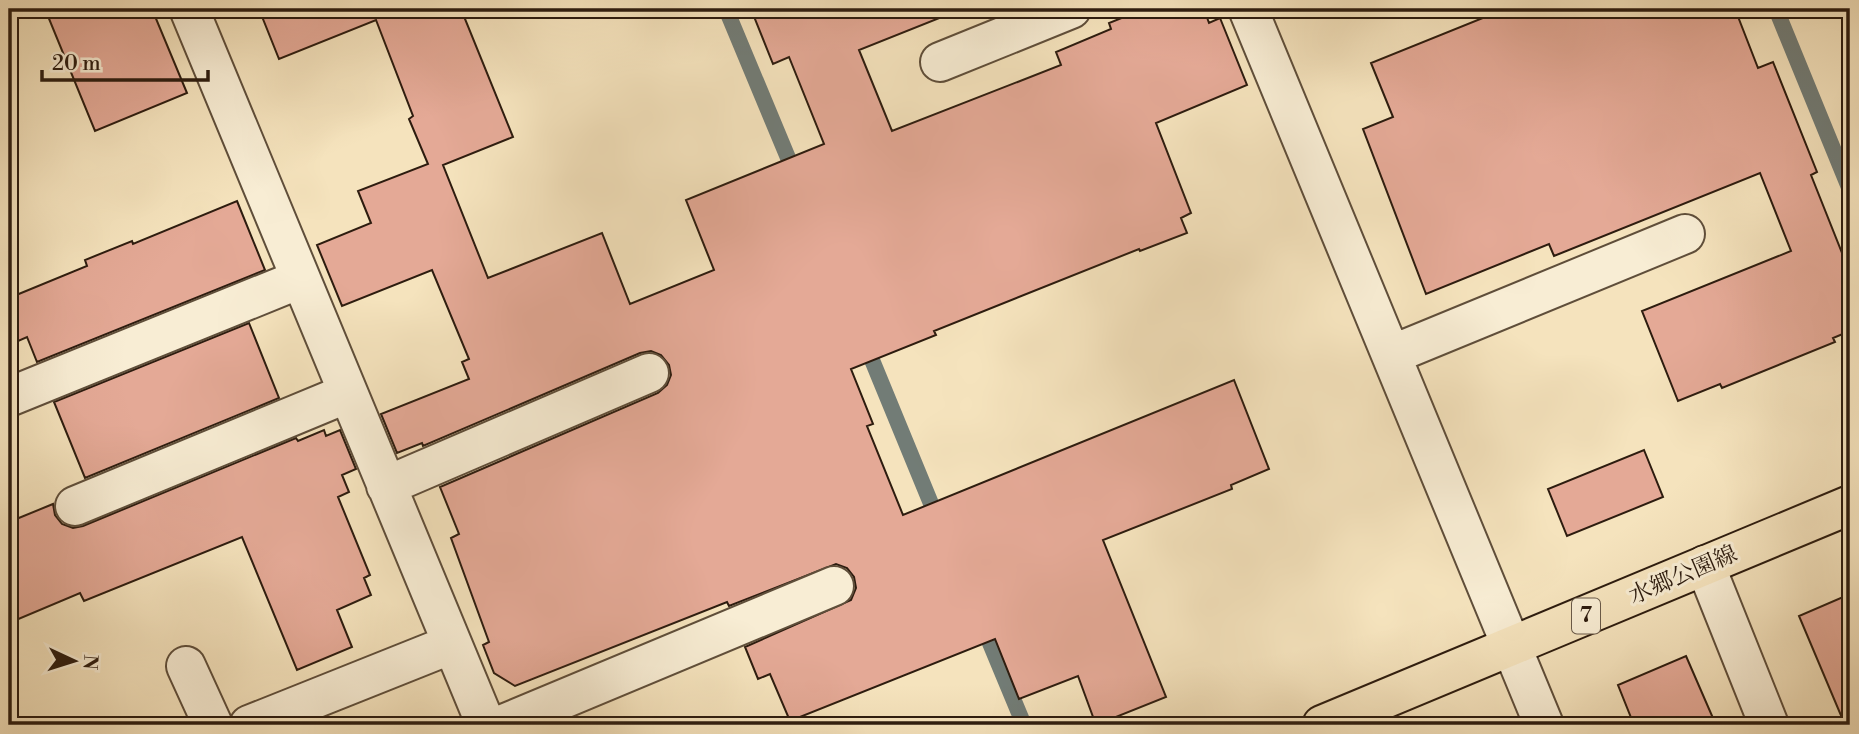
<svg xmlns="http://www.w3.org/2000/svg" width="1859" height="734" font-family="'Libre Bodoni','Noto Serif JP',serif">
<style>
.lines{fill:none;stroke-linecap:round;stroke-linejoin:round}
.stream{stroke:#727c76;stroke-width:16}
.building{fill:#e4a996;stroke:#2d1c0f;stroke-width:2}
.minor-casing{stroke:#5f4e3a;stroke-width:42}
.major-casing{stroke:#2d1c0f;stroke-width:42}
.minor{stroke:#f8edd4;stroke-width:38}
.major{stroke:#f5e3bd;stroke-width:38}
.labels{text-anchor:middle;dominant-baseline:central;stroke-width:6;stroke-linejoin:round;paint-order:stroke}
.shield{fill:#f8edd4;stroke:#6a5b4a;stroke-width:2}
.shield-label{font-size:21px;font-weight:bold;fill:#2d1c0f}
.street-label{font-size:23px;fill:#2d1c0f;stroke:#f8edd4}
</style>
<rect width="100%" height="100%" fill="#f5e3bd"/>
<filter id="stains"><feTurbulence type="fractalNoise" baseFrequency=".00286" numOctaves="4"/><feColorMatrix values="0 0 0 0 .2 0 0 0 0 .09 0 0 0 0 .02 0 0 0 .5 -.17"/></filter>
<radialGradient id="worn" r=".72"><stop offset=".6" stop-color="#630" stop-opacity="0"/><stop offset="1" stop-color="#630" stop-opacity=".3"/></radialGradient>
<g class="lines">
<path class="stream" d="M 726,9 L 796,177
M 1776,9 L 1850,190
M 865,343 L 939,523
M 982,624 L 1024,725"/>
</g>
<path class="building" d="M 45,9 L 152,9 L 187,93 L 95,131 Z
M 259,9 L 461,9 L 513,137 L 443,165 L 488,278 L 602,233 L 630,304 L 714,270 L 686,200 L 824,144 L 789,57 L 773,64 L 751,9 L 956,9 L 957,11 L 859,50 L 892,131 L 1061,65 L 1056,52 L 1111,29 L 1109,23 L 1144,9 L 1204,9 L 1209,23 L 1220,18 L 1247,85 L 1156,123 L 1191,213 L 1181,218 L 1187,233 L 1140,251 L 1139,249 L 934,331 L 936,335 L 851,369 L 873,424 L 867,426 L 903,515 L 1234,380 L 1269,469 L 1231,485 L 1232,489 L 1103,540 L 1166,697 L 1096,725 L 1078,676 L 1019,699 L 995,639 L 790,721 L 770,674 L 758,679 L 745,647 L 851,600 L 856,588 L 854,577 L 847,568 L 836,564 L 729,606 L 727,602 L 515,686 L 494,673 L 483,645 L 489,642 L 451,538 L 459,534 L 440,487 L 658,393 L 667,385 L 671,375 L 669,365 L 661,355 L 651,351 L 640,353 L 423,446 L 422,443 L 397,453 L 381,414 L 469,379 L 462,362 L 469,359 L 432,270 L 342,306 L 317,245 L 371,223 L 358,191 L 428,164 L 409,119 L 413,116 L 376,20 L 279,59 Z
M 1505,9 L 1735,9 L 1758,68 L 1773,62 L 1817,172 L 1811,175 L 1850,273 L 1850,331 L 1833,338 L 1835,342 L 1722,388 L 1720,384 L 1678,401 L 1642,311 L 1791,251 L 1760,173 L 1554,256 L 1549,244 L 1426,294 L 1363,129 L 1393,117 L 1371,63 Z
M 237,201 L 265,270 L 37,362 L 27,337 L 9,345 L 9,298 L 87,266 L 85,260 L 132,241 L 133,244 Z
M 249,323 L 279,398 L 85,478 L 54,402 Z
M 324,430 L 326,436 L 340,430 L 356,469 L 342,475 L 349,492 L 338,497 L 370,575 L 364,578 L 371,595 L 337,610 L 352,647 L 297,670 L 242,537 L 84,601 L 80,593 L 9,623 L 9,522 L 53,504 L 55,515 L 62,524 L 73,528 L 83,526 L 296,438 L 298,441 Z
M 1644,450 L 1663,497 L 1567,536 L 1548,489 Z
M 1850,594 L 1850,725 L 1845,725 L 1799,616 Z
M 1686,656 L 1716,725 L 1634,725 L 1618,685 Z"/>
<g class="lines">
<defs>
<path id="minor" d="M 189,9 L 486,725
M 1248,9 L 1544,725
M 940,62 L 1071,9
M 1391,355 L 1685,234
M 9,397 L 300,279
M 386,486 L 649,373
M 75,506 L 348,393
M 1705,565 L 1769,725
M 186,666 L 213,725
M 249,725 L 452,644
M 501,725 L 834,586"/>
<path id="major" d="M 1322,725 L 1850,505"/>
</defs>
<use href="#minor" class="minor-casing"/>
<use href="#major" class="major-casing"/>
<use href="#minor" class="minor"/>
<use href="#major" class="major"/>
</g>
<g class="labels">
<rect class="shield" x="1572" y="598.5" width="28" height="35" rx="5"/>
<g class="shield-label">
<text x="1586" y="616">7</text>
</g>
<g class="street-label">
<text transform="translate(1683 575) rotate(-23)">水郷公園線</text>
</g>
</g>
<rect width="1859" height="734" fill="none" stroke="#f5e3bd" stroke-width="35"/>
<rect x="10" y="10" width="1838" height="713" fill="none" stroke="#2d1c0f" stroke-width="3.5"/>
<rect x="18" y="18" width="1824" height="699" fill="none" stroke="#2d1c0f" stroke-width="2"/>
<g transform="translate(74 661) rotate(94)" stroke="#f8edd4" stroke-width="5" paint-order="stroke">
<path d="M0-5L12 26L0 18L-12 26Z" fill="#2d1c0f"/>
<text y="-10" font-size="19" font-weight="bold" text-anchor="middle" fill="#2d1c0f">N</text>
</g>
<path d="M42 70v10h166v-10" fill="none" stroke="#2d1c0f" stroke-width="3.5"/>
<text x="52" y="70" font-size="21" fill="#2d1c0f" stroke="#f8edd4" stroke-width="5" paint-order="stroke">20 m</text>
<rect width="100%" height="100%" filter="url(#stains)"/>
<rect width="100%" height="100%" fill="url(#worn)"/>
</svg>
